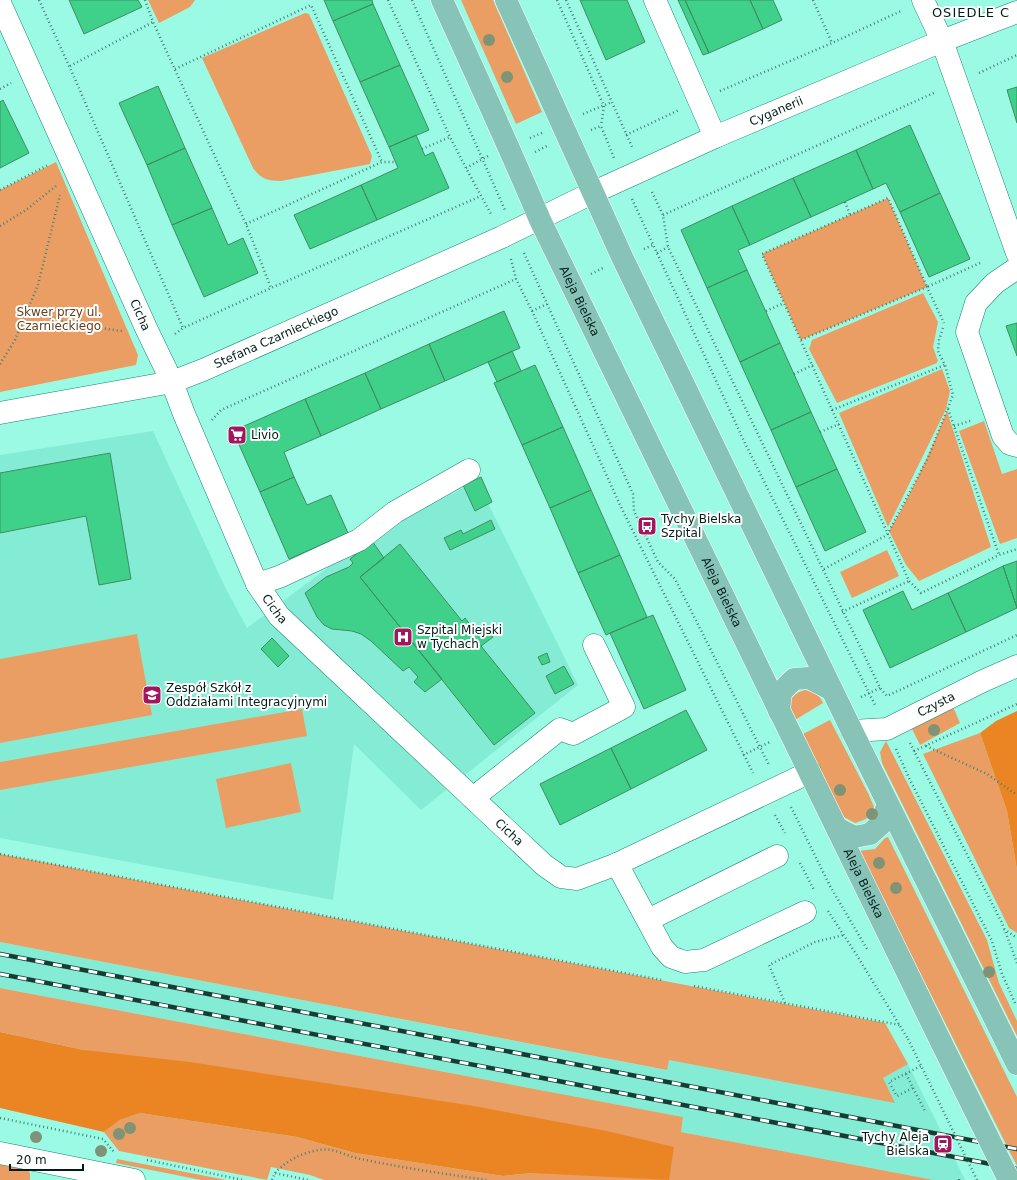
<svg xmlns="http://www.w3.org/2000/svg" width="1017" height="1180" font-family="'DejaVu Sans',sans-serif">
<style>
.built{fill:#84ecd5}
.green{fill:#ea9e63}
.forest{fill:#eb8524}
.building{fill:#3fd18a;stroke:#438b64}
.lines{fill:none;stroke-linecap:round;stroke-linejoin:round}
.minor-casing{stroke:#188471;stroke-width:23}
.major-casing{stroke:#fff;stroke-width:23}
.path{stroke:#468174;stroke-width:2.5;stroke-dasharray:1 3;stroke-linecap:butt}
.minor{stroke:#fff;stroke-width:22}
.major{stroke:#88c3b7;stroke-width:22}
.rail-casing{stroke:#163c34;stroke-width:4.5}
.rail{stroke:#fff;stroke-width:3;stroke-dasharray:9;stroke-linecap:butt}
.major-bridge-casing{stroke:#fff;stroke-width:23;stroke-linecap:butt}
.path-bridge{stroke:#468174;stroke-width:2.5;stroke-dasharray:1 3;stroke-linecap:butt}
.major-bridge{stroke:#88c3b7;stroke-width:22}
.tree{fill:#7f9376}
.labels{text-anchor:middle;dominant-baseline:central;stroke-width:4;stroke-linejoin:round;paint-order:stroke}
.street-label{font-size:12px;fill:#001d17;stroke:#fff}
.park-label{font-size:12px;fill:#683e1c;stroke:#fff}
.poi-label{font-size:12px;fill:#001d17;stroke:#fff;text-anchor:start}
.neighbourhood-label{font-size:13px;letter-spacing:1px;fill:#001d17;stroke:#fff}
</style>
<rect width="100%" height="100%" fill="#9bfae4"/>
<path class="built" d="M 153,431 L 225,587 L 247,628 L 373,534 L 477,481 L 578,685 L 421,810 L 354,744 L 333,900 L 0,838 L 0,455 Z
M 0,942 L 666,1070 L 670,1056 L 879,1080 L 908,1064 L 965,1180 L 934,1180 L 681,1132 L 683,1117 L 0,988 Z"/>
<path class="green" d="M 148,0 L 195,0 L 190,7 L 159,23 Z
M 461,0 L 493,0 L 542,112 L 516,124 Z
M 305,13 L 309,14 L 372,156 L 370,164 L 281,181 C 267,181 261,179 253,168 L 202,58 Z
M 56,162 L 138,355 L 136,365 L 0,392 L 0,190 Z
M 888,198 L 927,287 L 801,340 L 762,254 Z
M 923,293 L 938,322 L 933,347 L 938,361 L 937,362 L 937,363 L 837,403 L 809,349 L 812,340 Z
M 942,369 L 950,391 L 946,409 L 888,527 L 839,413 Z
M 947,411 L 991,547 L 919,581 L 906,565 L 889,531 C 912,493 930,452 947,411 Z
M 984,421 L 1002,474 L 1017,469 L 1017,538 L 1000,544 L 959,431 Z
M 887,550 L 899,576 L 852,598 L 840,572 Z
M 137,634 L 152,715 L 0,743 L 0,659 Z
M 805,690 C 815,692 819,694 823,703 L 795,720 C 789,705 787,695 805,690 Z
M 953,707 L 960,723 L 920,745 L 912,729 Z
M 302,709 L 307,736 L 0,790 L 0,762 Z
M 830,720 L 868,793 L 874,807 L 866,819 L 855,823 L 844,817 L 801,735 Z
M 980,733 L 1007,811 L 1017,870 L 1017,933 L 1009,928 L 923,754 Z
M 886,741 L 987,940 L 999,983 L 1017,1021 L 1017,1036 L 882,763 L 880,752 Z
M 291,763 L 301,812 L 226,828 L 216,779 Z
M 888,837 L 1017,1097 L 1017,1166 L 859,851 L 875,849 L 885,838 Z
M 0,854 L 885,1023 L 908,1064 L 883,1078 L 895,1103 L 669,1060 L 667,1070 L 0,942 Z
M 0,988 L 683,1117 L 681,1132 L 934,1180 L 324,1180 L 310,1175 L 271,1167 L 267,1180 L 119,1151 L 104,1132 L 120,1120 L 140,1113 L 297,1137 L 355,1153 L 503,1176 L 532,1173 L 84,1050 L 0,1032 Z
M 117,1159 L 227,1180 L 201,1180 L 116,1163 Z
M 0,1163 L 28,1168 L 30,1174 L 30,1180 L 0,1180 Z"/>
<path class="forest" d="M 1017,711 L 1017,870 L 1007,811 L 980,733 L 996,721 Z
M 0,1032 L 84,1050 L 190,1062 L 474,1106 L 607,1131 L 674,1147 L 669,1180 L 532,1173 L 503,1176 L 355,1153 L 297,1137 L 140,1113 L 120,1120 L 104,1132 L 0,1108 Z"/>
<path class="building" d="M 69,0 L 138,0 L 142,7 L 84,34 Z
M 324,0 L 372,0 L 373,4 L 333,21 Z
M 580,0 L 627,0 L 645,42 L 606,60 Z
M 678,0 L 685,0 L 709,53 L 703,55 Z
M 685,0 L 750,0 L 763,29 L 709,53 Z
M 750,0 L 773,0 L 782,20 L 763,29 Z
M 373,4 L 400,65 L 360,82 L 333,21 Z
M 400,65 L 429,130 L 389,147 L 360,82 Z
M 158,86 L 185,148 L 147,165 L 119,103 Z
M 1017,87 L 1017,123 L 1007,90 Z
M 3,100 L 29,153 L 0,168 L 0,102 Z
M 910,125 L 940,193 L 900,212 L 886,183 L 873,189 L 856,150 Z
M 416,135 L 425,156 L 433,152 L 449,188 L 377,220 L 361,185 L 398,168 L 389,147 Z
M 185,148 L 212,208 L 172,225 L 147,165 Z
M 856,150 L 873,189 L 811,217 L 793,178 Z
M 793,178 L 811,217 L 750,245 L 732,206 Z
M 361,185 L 377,220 L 310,249 L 294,215 Z
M 940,193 L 970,259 L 929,277 L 900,212 Z
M 732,206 L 750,245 L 738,250 L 747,270 L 707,288 L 681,230 Z
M 212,208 L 228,245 L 243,238 L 258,273 L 204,297 L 172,225 Z
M 747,270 L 780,343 L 740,362 L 707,288 Z
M 504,311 L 520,348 L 445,381 L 429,344 Z
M 1017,323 L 1017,356 L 1006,326 Z
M 780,343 L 811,412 L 771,430 L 740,362 Z
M 429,344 L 445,381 L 381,409 L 365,373 Z
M 512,351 L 521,371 L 497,382 L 488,362 Z
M 535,365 L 563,427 L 522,445 L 494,383 Z
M 365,373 L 381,409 L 321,436 L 305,399 Z
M 305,399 L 321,436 L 284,452 L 294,477 L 260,492 L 233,431 Z
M 811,412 L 837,469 L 796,487 L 771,430 Z
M 563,427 L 591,490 L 550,508 L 522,445 Z
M 110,453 L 131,579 L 99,585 L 86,516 L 0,533 L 0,473 Z
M 837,469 L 866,532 L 825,551 L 796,487 Z
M 294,477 L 307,505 L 331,495 L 348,533 L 289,559 L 260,492 Z
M 481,477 L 492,502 L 475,511 L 463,485 Z
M 591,490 L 620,555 L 578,573 L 550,508 Z
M 491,520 L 495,529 L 450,550 L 444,538 L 461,530 L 463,534 Z
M 372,541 L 384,558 L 360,577 L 442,679 L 425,692 L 414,682 L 418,677 L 409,667 L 403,671 L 371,641 L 361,634 L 352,631 L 332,629 L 324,625 L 317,617 L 305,593 L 326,577 L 349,567 L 353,563 L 350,559 Z
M 400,544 L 462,621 L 465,618 L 478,635 L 486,628 L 493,637 L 481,646 L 535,713 L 494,745 L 360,577 Z
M 620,555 L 647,617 L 606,635 L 578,573 Z
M 1017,561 L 1017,608 L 1003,566 Z
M 1003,566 L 1017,608 L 966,632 L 948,593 Z
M 903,591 L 912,610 L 948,593 L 966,632 L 890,668 L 863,610 Z
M 653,615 L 686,690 L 644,709 L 610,633 Z
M 272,638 L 289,656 L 278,667 L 261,649 Z
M 547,653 L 550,662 L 542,665 L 538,657 Z
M 564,666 L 574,684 L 555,694 L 546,676 Z
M 686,710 L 707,750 L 631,789 L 611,748 Z
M 611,748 L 631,789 L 560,825 L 540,784 Z"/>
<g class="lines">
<defs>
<g id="minor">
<path d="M 655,0 L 715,137"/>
<path d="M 923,0 L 942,41 L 1017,253"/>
<path id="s1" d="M 0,3 L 146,328 L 172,382 L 184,414 L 257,584 L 279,616 L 544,865 L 561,877 L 577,879 L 617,864 L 810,772"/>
<path d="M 1017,268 L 995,283 L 976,303 L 967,332 L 1003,436 L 1010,444 L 1017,446"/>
<path id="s2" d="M 0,413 L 172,382 L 203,370 L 502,237 L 592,193 L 715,137 L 942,41 L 1017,12"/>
<path d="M 257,584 L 279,577 L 359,540 L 395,512 L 469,470"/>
<path id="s3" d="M 852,731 L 887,729 L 983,681 L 1017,666"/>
<path d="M 473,798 L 560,729 L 573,734 L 624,707 L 594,645"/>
<path d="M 617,864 L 662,947 L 671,957 L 685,962 L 704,960 L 805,912"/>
<path d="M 648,920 L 777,856"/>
<path d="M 0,1153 L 134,1180"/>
</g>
<g id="major">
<path id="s4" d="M 442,0 C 475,73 509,146 540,220 L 942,1044"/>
<path d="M 506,0 L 623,259 L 852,731 L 1017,1064"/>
<path d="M 779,711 L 781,692 L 794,679 L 809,678 L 832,690"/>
<path d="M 837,828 L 854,837 L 870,834 L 881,824 L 888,804"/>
</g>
</defs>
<use href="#minor" class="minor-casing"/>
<use href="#major" class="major-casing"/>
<path class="path" d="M 39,0 L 75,79 L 183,328
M 145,0 L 153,22 L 246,224 L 271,288
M 388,0 L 450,137 L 466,168 L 492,216
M 412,0 L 505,210
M 557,0 L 604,106 L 601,126
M 566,0 L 633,149
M 813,0 L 832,43
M 70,66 L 153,22
M 175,69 L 311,5 L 382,162
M 979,73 L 1017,55
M 0,89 L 11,83
M 720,91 L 832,43 L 901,11
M 583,114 L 612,102
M 591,130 L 601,126 L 614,158
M 626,135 L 679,110
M 530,138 L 542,133
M 422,149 L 450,137
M 535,152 L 547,146
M 466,168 L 488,156
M 0,190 L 48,165
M 652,192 L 663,215 L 668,247 L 880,688 L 887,696 L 1017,635
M 632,199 L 743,439 L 876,707
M 845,202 L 850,215
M 663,215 L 936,92
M 246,224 L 382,162 L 395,162
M 0,226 L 26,210 L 56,186
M 644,249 L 653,245
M 524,253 L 633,494 L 634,511 L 658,562 L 675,579 L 769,765
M 657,253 L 668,247
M 511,259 L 516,279 L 532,311 L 620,505 L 753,773
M 980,263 L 927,287 L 888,198 L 762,254 L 909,581 L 921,593 L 999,555 L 1017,549
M 591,274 L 603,268
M 27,311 L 72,324 L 122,331
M 532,311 L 547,304
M 766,311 L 784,303
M 175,334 L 183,328 L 271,288 L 481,196
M 801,340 L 927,287 L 944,323
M 0,364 L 15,340 L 38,285 L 60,195
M 794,374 L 813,365
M 948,409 L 999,555
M 832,410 L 945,365
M 212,420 L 221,410 L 516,279
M 954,426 L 973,420
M 820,432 L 839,424
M 824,569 L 887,535 L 928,458 L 953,395 L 945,365 L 938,351 L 939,340 L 943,328
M 842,612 L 909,581
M 861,697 L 880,688
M 910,743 L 1002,923 L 1017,963
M 926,746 L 987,774 L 1017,795
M 896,749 L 909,778 L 992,941 L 1002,974 L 1015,1003
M 914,751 L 1017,704
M 743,755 L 770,742
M 791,807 L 830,886 L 867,949
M 775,815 L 785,833
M 0,854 L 662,980
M 800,863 L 814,890
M 828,911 L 856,954 L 908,1039
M 1004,929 L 1017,938
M 694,986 L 900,1025
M 785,1003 L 769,965 L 815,942 L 844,935
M 906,1074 L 913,1088 L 897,1096 L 889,1082 L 921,1066
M 913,1088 L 925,1111
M 0,1118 L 103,1139 L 114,1152
M 147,1160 L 243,1180
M 275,1173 C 286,1161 303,1152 320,1150 C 334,1147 347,1157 361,1159 C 403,1168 445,1174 487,1180
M 959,1179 L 959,1180
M 272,1180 L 275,1173 L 308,1180"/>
<use href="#minor" class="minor"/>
<use href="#major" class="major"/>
<defs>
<path id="rail" d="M 0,954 L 1017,1149
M 0,974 L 1017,1169"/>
</defs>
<use href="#rail" class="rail-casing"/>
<use href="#rail" class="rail"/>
<defs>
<path id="major-bridge" d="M 942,1044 L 1009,1180"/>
</defs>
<use href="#major-bridge" class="major-bridge-casing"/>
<path class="path-bridge" d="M 908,1039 L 977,1180"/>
<use href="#major-bridge" class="major-bridge"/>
</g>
<g class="tree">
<circle cx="489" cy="40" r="6"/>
<circle cx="507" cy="77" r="6"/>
<circle cx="934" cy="730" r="6"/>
<circle cx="840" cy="790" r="6"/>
<circle cx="872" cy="814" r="6"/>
<circle cx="879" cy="863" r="6"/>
<circle cx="896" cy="888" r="6"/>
<circle cx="989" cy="972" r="6"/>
<circle cx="130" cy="1128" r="6"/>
<circle cx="119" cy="1134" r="6"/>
<circle cx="36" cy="1137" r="6"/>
<circle cx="101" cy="1151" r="6"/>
</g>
<defs>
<symbol id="supermarket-square" viewBox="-11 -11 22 22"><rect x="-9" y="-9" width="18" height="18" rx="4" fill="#a3165d" stroke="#fff"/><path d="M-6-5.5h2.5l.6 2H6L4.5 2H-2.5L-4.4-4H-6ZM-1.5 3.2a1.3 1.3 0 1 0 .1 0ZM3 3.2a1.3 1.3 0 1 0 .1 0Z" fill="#fff"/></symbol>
<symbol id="bus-square" viewBox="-11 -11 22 22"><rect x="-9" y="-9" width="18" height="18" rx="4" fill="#a3165d" stroke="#fff"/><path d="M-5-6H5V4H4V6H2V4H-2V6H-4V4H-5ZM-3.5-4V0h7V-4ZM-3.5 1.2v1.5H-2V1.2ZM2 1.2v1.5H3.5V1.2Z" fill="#fff"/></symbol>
<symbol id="hospital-square" viewBox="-11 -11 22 22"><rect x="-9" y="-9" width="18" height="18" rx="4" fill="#a3165d" stroke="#fff"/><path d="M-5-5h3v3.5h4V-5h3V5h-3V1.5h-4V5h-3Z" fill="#fff"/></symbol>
<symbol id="school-square" viewBox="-11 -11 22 22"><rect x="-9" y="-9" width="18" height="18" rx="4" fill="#a3165d" stroke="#fff"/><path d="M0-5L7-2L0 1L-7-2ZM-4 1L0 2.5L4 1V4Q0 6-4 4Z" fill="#fff"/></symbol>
<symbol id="station-square" viewBox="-11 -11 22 22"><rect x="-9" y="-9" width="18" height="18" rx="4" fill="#a3165d" stroke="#fff"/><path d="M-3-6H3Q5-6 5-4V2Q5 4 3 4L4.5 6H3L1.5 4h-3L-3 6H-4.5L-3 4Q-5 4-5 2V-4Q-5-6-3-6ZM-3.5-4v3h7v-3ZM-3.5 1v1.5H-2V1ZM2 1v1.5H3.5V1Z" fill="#fff"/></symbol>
</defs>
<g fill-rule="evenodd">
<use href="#supermarket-square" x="226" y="424" width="22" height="22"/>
<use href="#bus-square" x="636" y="515" width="22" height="22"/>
<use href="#hospital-square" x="392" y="626" width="22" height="22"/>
<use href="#school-square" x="141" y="684" width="22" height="22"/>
<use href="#station-square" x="932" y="1133" width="22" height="22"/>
</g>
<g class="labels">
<g class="street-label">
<text stroke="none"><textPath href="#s2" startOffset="837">Cyganerii</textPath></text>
<text stroke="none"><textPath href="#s4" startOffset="331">Aleja Bielska</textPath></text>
<text stroke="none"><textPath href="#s1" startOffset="342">Cicha</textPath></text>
<text stroke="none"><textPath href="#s2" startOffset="288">Stefana Czarnieckiego</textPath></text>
<text stroke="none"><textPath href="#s4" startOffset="655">Aleja Bielska</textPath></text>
<text stroke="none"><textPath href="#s1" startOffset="666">Cicha</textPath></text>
<text stroke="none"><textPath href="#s3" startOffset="90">Czysta</textPath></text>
<text stroke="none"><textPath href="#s1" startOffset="990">Cicha</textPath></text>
<text stroke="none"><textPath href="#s4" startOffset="979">Aleja Bielska</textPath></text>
</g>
<g class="park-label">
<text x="59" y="312">Skwer przy ul.<tspan x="59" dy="14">Czarnieckiego</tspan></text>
</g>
<g class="poi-label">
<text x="251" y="435">Livio</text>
<text x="661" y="519">Tychy Bielska<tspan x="661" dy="14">Szpital</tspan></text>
<text x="417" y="630">Szpital Miejski<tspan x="417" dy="14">w Tychach</tspan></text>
<text x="166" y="688">Zespół Szkół z<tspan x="166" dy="14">Oddziałami Integracyjnymi</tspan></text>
<text x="929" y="1137" text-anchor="end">Tychy Aleja<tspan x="929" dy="14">Bielska</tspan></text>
</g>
<g class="neighbourhood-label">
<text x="971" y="12">OSIEDLE C</text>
</g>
</g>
<path d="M10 1164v6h73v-6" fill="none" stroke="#001d17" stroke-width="2"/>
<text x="16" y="1164" font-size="12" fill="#001d17" stroke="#ffffff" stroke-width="3" paint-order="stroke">20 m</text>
</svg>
